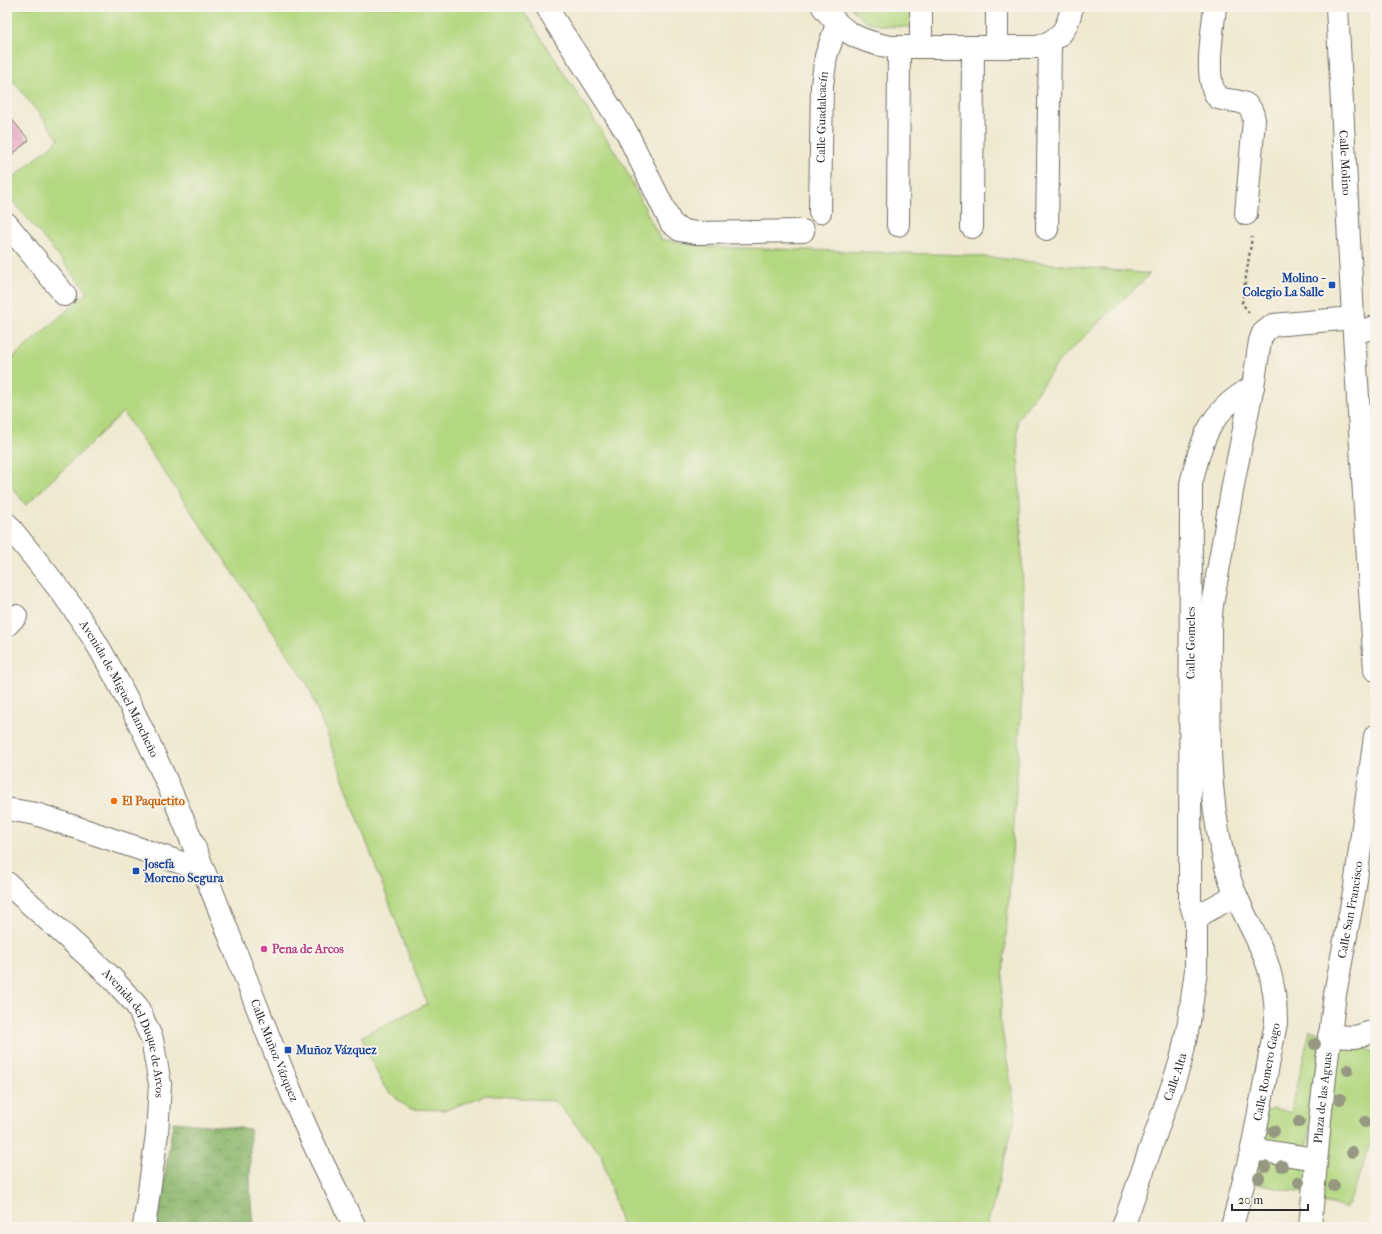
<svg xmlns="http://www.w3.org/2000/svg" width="1382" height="1234" font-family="'IM FELL French Canon',serif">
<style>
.green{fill:#b4d881;stroke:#708256}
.forest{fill:url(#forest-crowns);stroke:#5d724d}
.building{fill:url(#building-back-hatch)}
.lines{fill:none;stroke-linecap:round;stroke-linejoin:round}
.minor-casing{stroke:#706e65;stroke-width:24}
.path{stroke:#706e65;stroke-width:2.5;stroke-dasharray:3 3;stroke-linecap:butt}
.minor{stroke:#fff;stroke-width:22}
.tree{fill:#969881}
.transit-dot{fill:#1a4fb4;stroke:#f7f3e8;stroke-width:1.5}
.food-dot{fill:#e8710a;stroke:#f7f3e8;stroke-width:1.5}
.hotel-dot{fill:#d1479c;stroke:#f7f3e8;stroke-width:1.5}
.labels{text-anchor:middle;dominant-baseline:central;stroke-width:4;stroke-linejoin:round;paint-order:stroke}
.street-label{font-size:12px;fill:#2b2b2b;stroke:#f7f3e8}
.transit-label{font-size:12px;font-weight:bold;fill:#164399;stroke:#f7f3e8;text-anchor:start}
.food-label{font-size:12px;font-weight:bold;fill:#c56008;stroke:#f7f3e8;text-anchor:start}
.hotel-label{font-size:12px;font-weight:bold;fill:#b23c85;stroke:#f7f3e8;text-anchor:start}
</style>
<defs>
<pattern id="forest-crowns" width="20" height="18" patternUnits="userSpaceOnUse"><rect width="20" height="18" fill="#8fb86f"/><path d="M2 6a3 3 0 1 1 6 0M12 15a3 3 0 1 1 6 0" fill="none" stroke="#75965b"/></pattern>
<pattern id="building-back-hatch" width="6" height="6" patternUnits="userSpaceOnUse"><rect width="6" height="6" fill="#eaa5c3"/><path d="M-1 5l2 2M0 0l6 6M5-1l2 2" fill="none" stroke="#be879f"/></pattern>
</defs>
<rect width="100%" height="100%" fill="#f7f3e8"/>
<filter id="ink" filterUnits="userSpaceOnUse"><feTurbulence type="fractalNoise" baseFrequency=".025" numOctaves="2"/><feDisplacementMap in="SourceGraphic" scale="8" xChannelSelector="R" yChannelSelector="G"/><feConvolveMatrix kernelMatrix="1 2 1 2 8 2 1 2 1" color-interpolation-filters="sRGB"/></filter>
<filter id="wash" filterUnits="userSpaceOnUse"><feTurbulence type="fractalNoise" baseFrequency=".012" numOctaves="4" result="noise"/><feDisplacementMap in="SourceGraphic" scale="16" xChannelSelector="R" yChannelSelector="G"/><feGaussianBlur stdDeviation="0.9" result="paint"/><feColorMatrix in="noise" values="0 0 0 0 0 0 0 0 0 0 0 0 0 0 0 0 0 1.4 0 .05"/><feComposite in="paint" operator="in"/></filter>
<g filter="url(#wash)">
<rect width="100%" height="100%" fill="#efe9d0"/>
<path class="green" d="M 7,7 L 521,7 L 623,164 L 660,239 L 710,247 L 966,255 L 1150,274 L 1060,360 L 1017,420 L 1025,646 L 1013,840 L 1000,1018 L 1016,1114 L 987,1227 L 622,1227 L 601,1154 L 555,1101 L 486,1095 L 446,1110 L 409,1109 L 385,1088 L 369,1057 L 362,1036 L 427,1004 L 308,685 L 252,600 L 123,412 L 26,505 L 7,481 L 7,363 L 88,292 L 7,194 L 7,183 L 59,139 L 7,73 Z
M 851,7 L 913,7 L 913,27 C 890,26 865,29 851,7 Z
M 1310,1030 L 1322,1034 L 1308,1144 L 1300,1150 L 1264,1140 L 1265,1113 L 1273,1108 L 1291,1113 Z
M 1352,1045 L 1361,1046 L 1375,1053 L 1375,1132 L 1347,1208 L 1318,1202 L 1333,1059 L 1340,1048 Z
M 1257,1159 L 1309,1168 L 1308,1194 L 1250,1183 Z"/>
<path class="forest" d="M 173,1122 L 250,1129 L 250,1190 L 253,1227 L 157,1227 Z"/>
<g id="blocks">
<path class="building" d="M 7,114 L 29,140 L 7,159 Z
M 1375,443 L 1375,462 L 1368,446 Z"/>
</g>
</g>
<g filter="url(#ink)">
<use href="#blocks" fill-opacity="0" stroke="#706e65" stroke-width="1"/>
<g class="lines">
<defs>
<g id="minor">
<path d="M 546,7 L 627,133 L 671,223 L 680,230 L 696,233 L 803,231"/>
<path d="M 823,7 C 843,33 858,41 891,47 L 1038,47 C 1061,39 1067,30 1072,7"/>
<path d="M 921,7 L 921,47"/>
<path d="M 997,7 L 997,47"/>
<path d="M 1215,7 C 1213,30 1203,81 1218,98 C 1235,103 1251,97 1254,120 L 1246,214"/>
<path id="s1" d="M 1337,7 L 1353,318 L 1375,670"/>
<path id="s2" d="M 820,212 L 822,85 L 826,56 L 837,24"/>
<path d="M 7,224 L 65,295"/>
<path d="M 898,225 L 899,47"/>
<path d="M 972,227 L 973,47"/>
<path d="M 1047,229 L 1050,43"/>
<path d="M 1354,333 L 1375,327"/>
<path id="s3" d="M 7,524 C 40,565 75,606 101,651 C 185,797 234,959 300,1113 C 316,1152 336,1189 355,1227"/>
<path d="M 7,625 L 16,616"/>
<path d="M 7,809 L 36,814 L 203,870"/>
<path id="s4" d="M 7,883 L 111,977 L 137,1006 L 152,1039 L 160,1084 L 157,1134 L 144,1227"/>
<path d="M 1196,921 L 1203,913 L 1236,895"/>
<path d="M 1329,1036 L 1355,1037 L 1375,1031"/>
<path d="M 1252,1149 L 1316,1159"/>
<path id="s5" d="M 1123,1227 L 1173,1084 L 1181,1060 L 1189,1022 L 1196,970 L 1196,921 L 1190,901 L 1191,484 C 1202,438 1210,410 1253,387"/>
<path id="s6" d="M 1232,1227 L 1252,1149 L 1276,1023 C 1276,1003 1274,985 1268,966 C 1261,944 1248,923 1239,902 C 1231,886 1226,868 1222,851 C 1205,778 1210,701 1210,627 L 1212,605 L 1235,474 L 1254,380 L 1260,341 L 1263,333 L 1273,325 L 1353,318"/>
<path id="s7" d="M 1310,1227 L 1321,1110 L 1335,994 L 1355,887 L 1375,736"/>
</g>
</defs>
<use href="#minor" class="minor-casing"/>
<path class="path" d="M 1249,313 L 1242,303 L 1252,237"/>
<use href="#minor" class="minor"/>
</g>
<g class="tree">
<circle cx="1315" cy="1044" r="6"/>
<circle cx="1348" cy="1070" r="6"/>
<circle cx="1340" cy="1099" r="6"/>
<circle cx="1299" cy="1122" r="6"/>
<circle cx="1365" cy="1122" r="6"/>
<circle cx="1274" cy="1131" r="6"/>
<circle cx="1352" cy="1152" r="6"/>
<circle cx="1282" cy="1166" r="6"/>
<circle cx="1265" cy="1167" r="6"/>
<circle cx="1259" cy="1178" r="6"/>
<circle cx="1299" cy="1182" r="6"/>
<circle cx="1334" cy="1186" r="6"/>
</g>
</g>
<g class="transit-dot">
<rect x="1328" y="281" width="8" height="8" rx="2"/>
<rect x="132" y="867" width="8" height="8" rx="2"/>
<rect x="284" y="1046" width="8" height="8" rx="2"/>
</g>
<circle class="food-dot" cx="114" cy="801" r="4"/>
<circle class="hotel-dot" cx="264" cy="949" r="4"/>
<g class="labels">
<g class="street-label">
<text stroke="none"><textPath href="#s2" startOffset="95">Calle Guadalcacín</textPath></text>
<text stroke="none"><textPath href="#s1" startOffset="156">Calle Molino</textPath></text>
<text stroke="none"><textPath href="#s5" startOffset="596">Calle Gomeles</textPath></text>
<text stroke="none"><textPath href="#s3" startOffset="200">Avenida de Miguel Mancheño</textPath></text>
<text stroke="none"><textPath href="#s7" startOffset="320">Calle San Francisco</textPath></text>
<text stroke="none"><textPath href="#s4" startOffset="203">Avenida del Duque de Arcos</textPath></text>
<text stroke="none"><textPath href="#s3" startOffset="594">Calle Muñoz Vázquez</textPath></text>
<text stroke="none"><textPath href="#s6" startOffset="159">Calle Romero Gago</textPath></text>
<text stroke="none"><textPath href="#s5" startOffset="159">Calle Alta</textPath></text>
<text stroke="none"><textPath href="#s7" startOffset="130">Plaza de las Aguas</textPath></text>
</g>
<g class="transit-label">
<text x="1324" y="278" text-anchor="end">Molino -<tspan x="1324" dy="14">Colegio La Salle</tspan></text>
<text x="144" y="864">Josefa<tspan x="144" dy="14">Moreno Segura</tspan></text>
<text x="296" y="1050">Muñoz Vázquez</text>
</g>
<g class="food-label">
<text x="122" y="801">El Paquetito</text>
</g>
<g class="hotel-label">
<text x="272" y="949">Pena de Arcos</text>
</g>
</g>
<rect width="1382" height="1234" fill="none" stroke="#f7f3e8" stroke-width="24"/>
<path d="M1232 1204v6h76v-6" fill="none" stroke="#2b2b2b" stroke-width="2"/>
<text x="1238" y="1204" font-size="12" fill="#2b2b2b" stroke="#f7f3e8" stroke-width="3" paint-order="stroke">20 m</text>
</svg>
